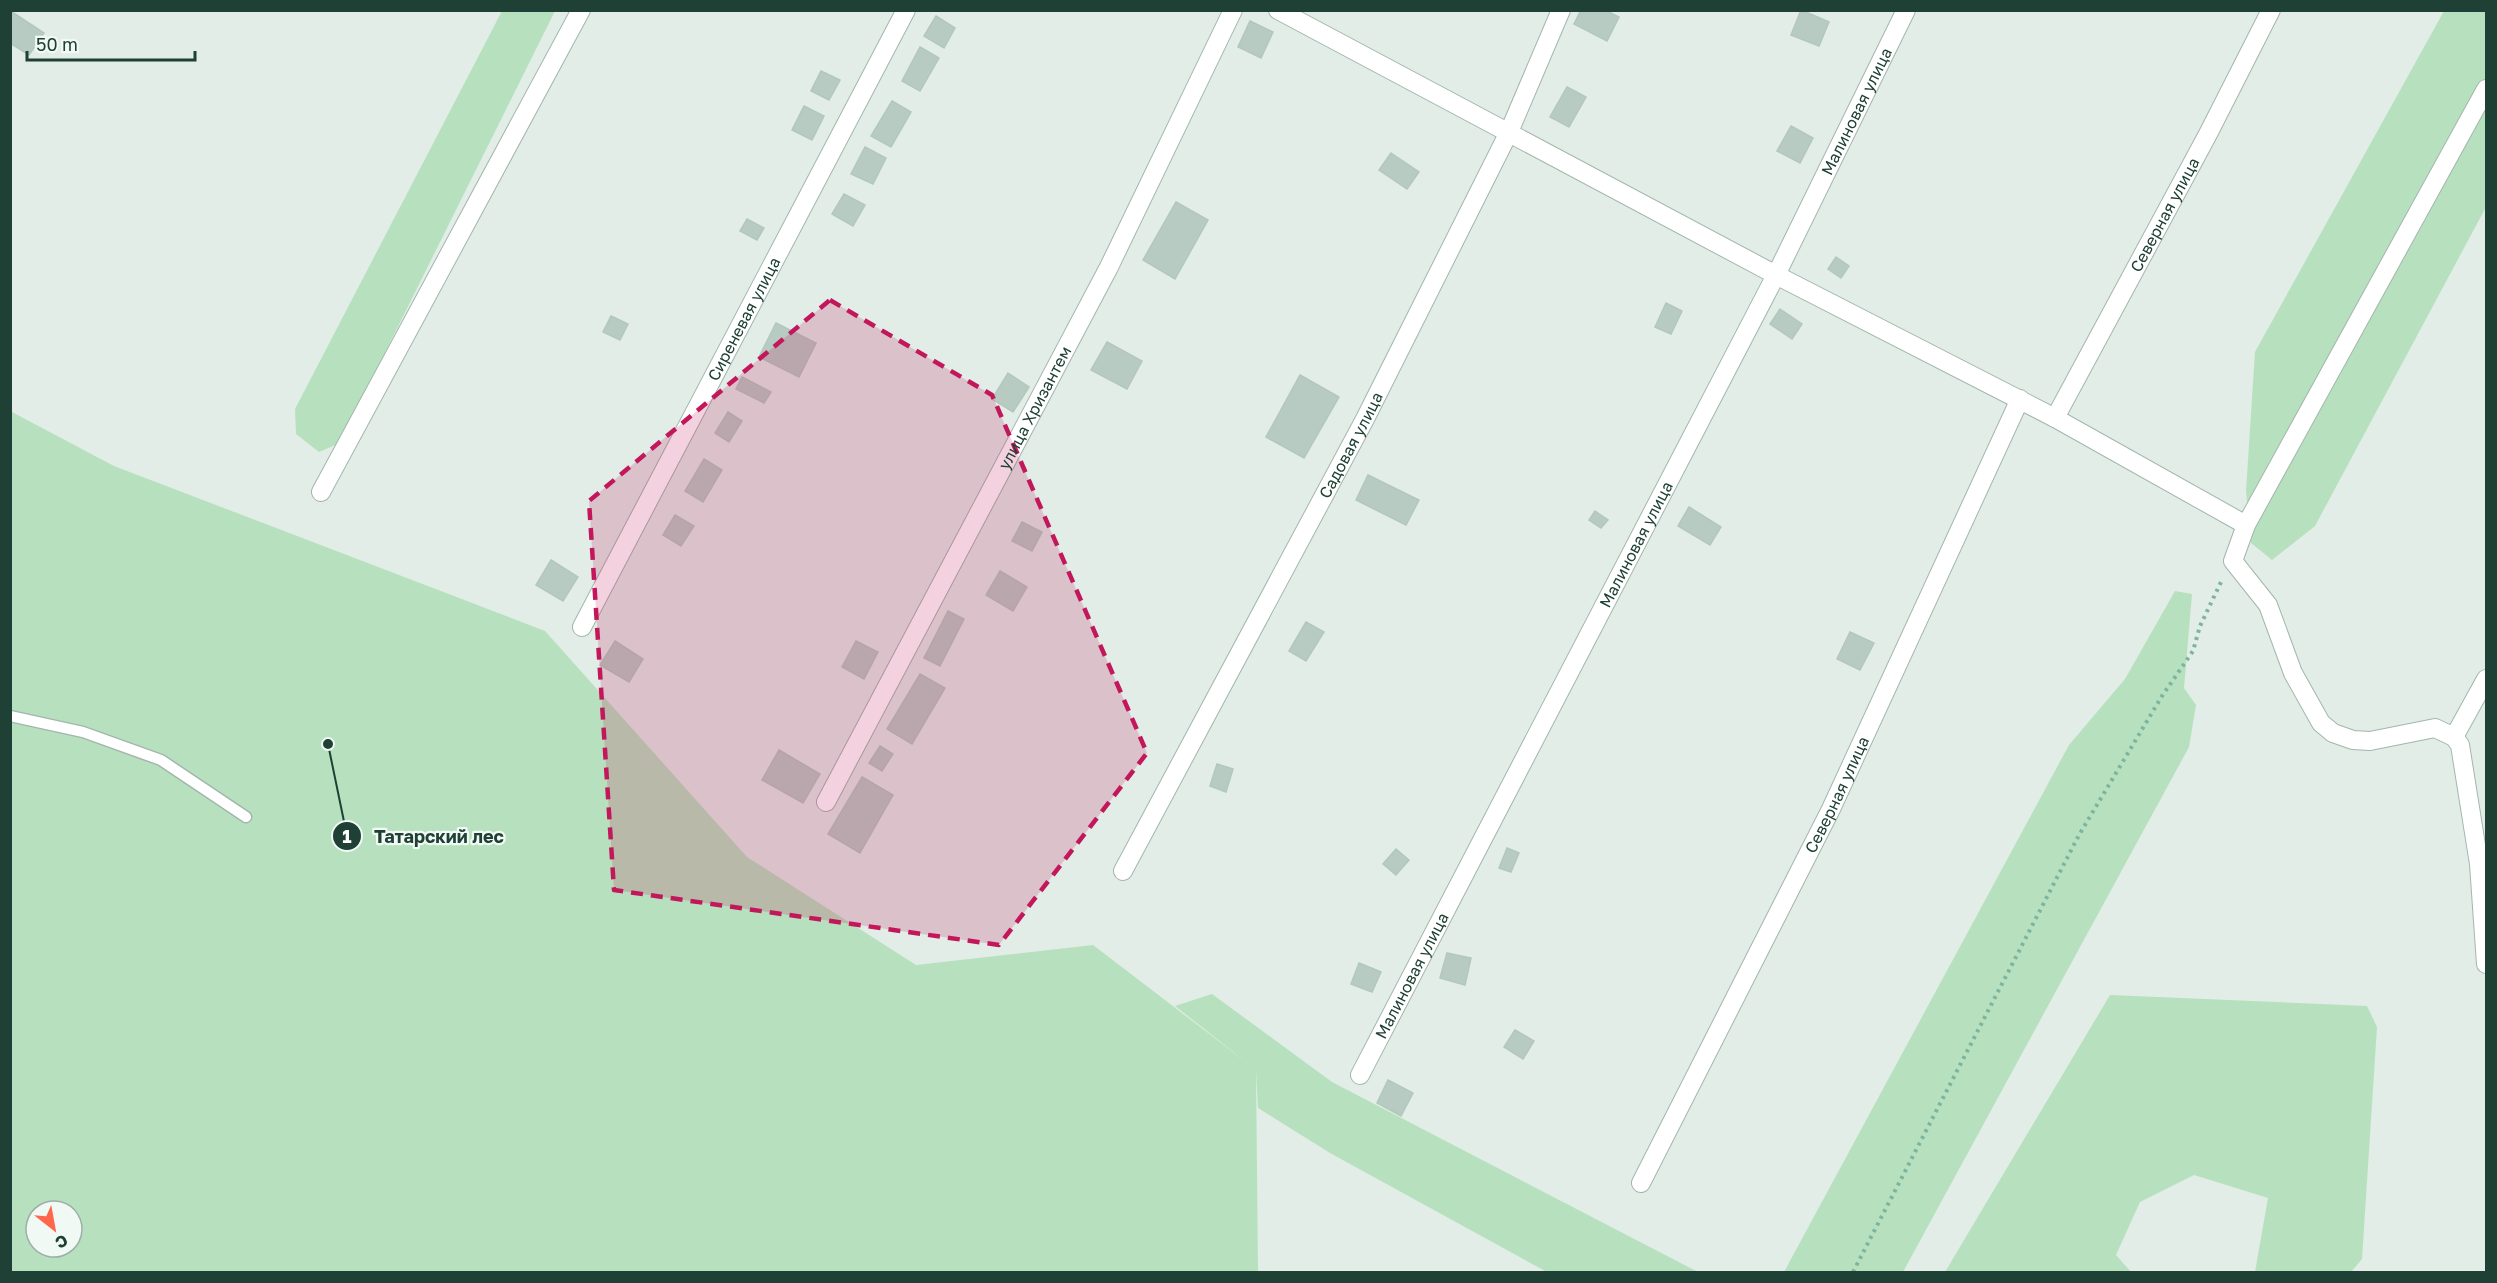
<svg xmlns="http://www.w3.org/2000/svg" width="2497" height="1283" font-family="'Golos Text',sans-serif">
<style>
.green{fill:#b7e1be;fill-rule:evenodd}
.building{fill:#b8cbc2;stroke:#b2c7bd;stroke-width:1.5}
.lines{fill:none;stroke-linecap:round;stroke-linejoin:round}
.service-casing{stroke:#a3b6ad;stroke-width:13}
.minor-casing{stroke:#a3b6ad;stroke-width:20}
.path{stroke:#7db49e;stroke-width:4;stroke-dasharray:3 4.5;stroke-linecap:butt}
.service{stroke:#fff;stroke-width:10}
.minor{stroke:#fff;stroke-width:18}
.marked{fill:#c2185b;fill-opacity:0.2;stroke:#c2185b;stroke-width:4.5;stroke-dasharray:12 8;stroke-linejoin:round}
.labels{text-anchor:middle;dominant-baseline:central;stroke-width:4.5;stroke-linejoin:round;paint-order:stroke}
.street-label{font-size:16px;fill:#1f4034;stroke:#f1f9f5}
.leader{fill:none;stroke:#1f4034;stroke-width:2}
.callout-dot{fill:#1f4034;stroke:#f1f9f5;stroke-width:2}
.mark-label{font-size:18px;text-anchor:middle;font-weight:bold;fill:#fff}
.callout-label{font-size:18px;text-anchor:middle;font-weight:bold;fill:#1f4034;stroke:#f1f9f5;stroke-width:4.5;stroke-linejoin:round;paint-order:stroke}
</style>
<rect width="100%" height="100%" fill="#e1ede6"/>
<path class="green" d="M 502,11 L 555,11 L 340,443 L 319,452 L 296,434 L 295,409 Z
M 2444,11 L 2486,11 L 2486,207 L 2315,526 L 2272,560 L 2251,543 L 2246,491 L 2255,352 Z
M 10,411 L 114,466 L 545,631 L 747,857 L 916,965 L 1093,945 L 1250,1065 L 1175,1006 L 1212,994 L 1332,1082 L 1698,1272 L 1547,1272 L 1330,1153 L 1258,1108 L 1256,1069 L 1258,1272 L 11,1272 ZM 36,1211 L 72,1211 L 72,1247 L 36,1247 Z
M 2175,591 L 2192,594 L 2184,688 L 2196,705 L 2189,747 L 1903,1272 L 1784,1272 L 2069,745 L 2125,679 Z
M 2110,995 L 2367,1006 L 2377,1027 L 2362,1259 L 2351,1272 L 2255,1272 L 2268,1198 L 2194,1175 L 2140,1202 L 2116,1255 L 2131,1272 L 1945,1272 Z"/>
<path class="building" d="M 1581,10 L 1605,10 L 1619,17 L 1607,41 L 1574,24 Z
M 1801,10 L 1829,22 L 1819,46 L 1791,35 Z
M 12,12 L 44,33 L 29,55 L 10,43 Z
M 936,16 L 955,28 L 944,48 L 924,36 Z
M 1250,21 L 1273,32 L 1261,58 L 1238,47 Z
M 920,47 L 939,58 L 920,91 L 902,81 Z
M 821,71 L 840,80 L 829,100 L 811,91 Z
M 1567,87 L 1586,97 L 1569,127 L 1550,117 Z
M 892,101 L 911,112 L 891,147 L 871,136 Z
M 804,106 L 824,116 L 812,140 L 792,130 Z
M 1791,126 L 1813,138 L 1800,163 L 1777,151 Z
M 865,147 L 886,158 L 873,184 L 851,174 Z
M 1391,153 L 1419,172 L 1407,189 L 1379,170 Z
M 844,194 L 865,205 L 853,226 L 832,214 Z
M 1176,202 L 1208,220 L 1175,279 L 1143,260 Z
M 747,219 L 764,228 L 757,240 L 740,231 Z
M 1836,257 L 1849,266 L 1841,278 L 1828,269 Z
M 1666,303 L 1682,311 L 1671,334 L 1655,327 Z
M 1780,309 L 1802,324 L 1792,339 L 1770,324 Z
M 611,316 L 628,324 L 620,340 L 603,332 Z
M 776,323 L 816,343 L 799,377 L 759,357 Z
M 1107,342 L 1142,361 L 1127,389 L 1091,370 Z
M 1008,373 L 1029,387 L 1013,412 L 992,399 Z
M 1300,375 L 1339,397 L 1304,458 L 1266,437 Z
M 742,377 L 771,392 L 764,403 L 736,389 Z
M 728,412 L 742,421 L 729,442 L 715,433 Z
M 704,459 L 722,470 L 703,502 L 685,491 Z
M 1368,475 L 1419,500 L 1406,525 L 1356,500 Z
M 1689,507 L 1721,527 L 1710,545 L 1678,526 Z
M 1595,511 L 1608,520 L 1601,528 L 1589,520 Z
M 675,515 L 694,526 L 681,546 L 663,535 Z
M 1022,522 L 1042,532 L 1032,551 L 1012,541 Z
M 551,560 L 578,577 L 563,601 L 536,585 Z
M 1000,571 L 1027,587 L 1013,611 L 986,595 Z
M 948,611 L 964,619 L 940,666 L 924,658 Z
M 1306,622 L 1324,632 L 1306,661 L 1289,651 Z
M 1850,632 L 1874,643 L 1860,670 L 1837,659 Z
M 615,641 L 643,659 L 629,682 L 600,665 Z
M 856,641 L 878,652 L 864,679 L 842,667 Z
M 920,674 L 945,688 L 912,744 L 887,729 Z
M 880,746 L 893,754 L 882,771 L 869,763 Z
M 779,750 L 820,774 L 803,803 L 762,780 Z
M 1217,764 L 1233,769 L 1226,792 L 1210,786 Z
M 862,777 L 893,795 L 860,853 L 828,834 Z
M 1507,848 L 1519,853 L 1511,872 L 1499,868 Z
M 1396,849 L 1409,860 L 1396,875 L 1383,864 Z
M 1447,953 L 1471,958 L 1465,985 L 1440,978 Z
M 1359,963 L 1381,972 L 1372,992 L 1351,984 Z
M 1515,1030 L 1534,1041 L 1523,1059 L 1504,1047 Z
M 1388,1080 L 1413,1093 L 1401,1116 L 1377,1103 Z"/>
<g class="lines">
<defs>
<path id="service" d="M 10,716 L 83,732 L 161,760 L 246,817"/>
<g id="minor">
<path d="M 1278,10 L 1776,275 L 2055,418 L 2246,525"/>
<path d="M 2486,89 L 2246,525 L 2233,561 L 2268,605 L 2293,673 L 2321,723 L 2333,733 L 2353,740 L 2370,741 L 2435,728 L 2454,737 L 2460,745 L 2479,864 L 2486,964"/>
<path id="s1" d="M 2055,418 L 2208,134 L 2271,10"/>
<path d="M 321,492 L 581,10"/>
<path id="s2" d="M 582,627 L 906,10"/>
<path d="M 2454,737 L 2486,679"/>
<path id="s3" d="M 826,802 L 1109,267 L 1233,10"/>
<path id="s4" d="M 1123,871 L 1365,419 L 1509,132 L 1561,10"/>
<path id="s5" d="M 1360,1075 L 1776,275 L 1906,10"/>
<path id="s6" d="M 1641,1183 L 1831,809 L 2020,399"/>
</g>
</defs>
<use href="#service" class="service-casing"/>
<use href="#minor" class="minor-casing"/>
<path class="path" d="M 1853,1272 L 2079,835 L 2162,696 L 2193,651 L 2200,626 L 2222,580"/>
<use href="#service" class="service"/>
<use href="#minor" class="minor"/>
</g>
<path class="marked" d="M 830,300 L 992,395 L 1147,753 L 999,945 L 614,890 L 589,501 Z"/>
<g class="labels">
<g class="street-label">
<text stroke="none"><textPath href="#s5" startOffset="1084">Малиновая улица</textPath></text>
<text stroke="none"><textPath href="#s1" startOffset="231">Северная улица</textPath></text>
<text stroke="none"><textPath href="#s2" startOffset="348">Сиреневая улица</textPath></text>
<text stroke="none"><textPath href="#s3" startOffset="446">улица Хризантем</textPath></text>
<text stroke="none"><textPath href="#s4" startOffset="483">Садовая улица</textPath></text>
<text stroke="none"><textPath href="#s5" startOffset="598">Малиновая улица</textPath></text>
<text stroke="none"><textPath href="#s6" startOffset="435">Северная улица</textPath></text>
<text stroke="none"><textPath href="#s5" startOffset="112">Малиновая улица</textPath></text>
</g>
</g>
<path class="leader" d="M328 744L347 836"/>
<g class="callout-dot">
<circle cx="328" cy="744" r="6"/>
<circle cx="347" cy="836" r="15"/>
</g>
<g class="mark-label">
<text x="347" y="843">1</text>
</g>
<g class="callout-label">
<text x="439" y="843">Татарский лес</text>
</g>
<rect width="2497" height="1283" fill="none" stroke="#1f4034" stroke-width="24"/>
<g transform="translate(54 1229) rotate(149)"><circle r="28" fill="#f1f9f5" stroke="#9dafa8" stroke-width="1.5"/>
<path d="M0-4.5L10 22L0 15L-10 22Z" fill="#ff674d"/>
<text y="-9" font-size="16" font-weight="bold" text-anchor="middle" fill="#1f4034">С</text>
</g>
<path d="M27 51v9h168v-9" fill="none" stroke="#1f4034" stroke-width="3"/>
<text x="36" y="51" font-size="18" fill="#1f4034" stroke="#f1f9f5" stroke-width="4.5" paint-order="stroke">50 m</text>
</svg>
